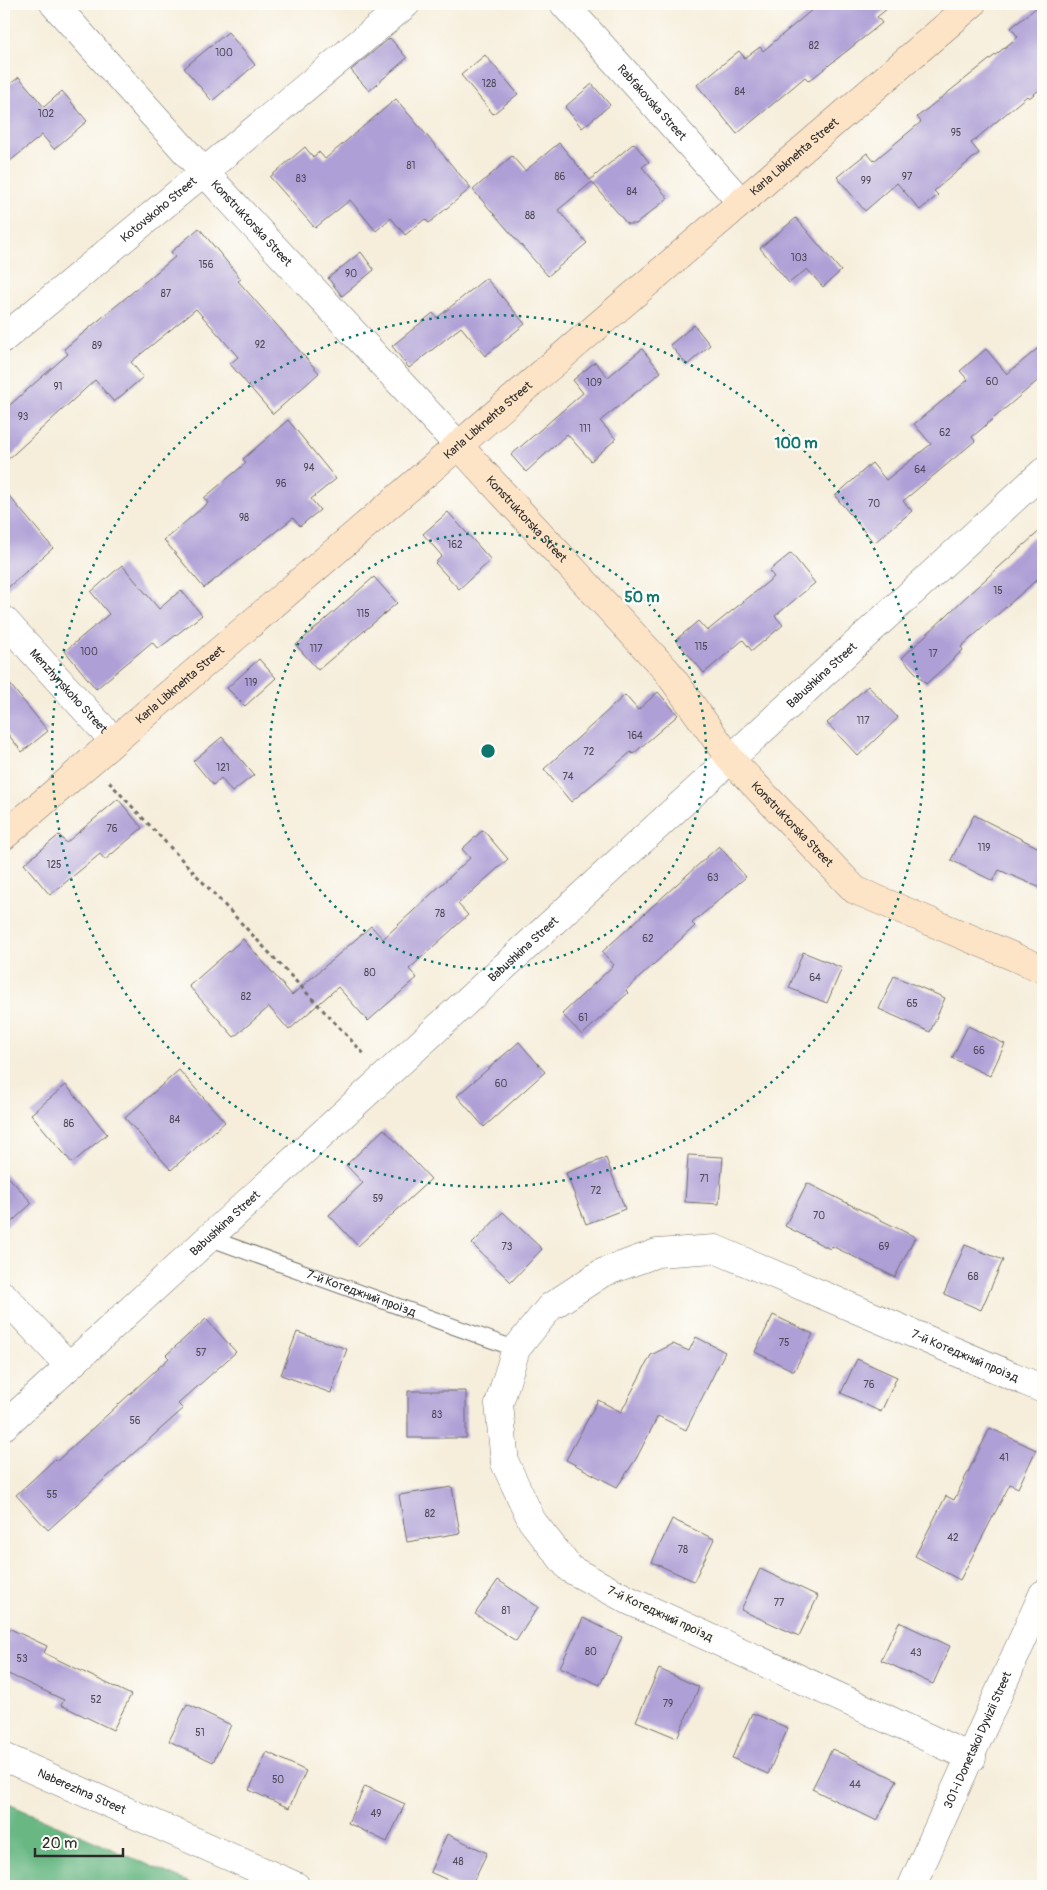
<svg xmlns="http://www.w3.org/2000/svg" width="1047" height="1890" font-family="Pangolin,sans-serif">
<style>
.forest{fill:#69b884;stroke:#4a7258}
.building{fill:#ae9fd6}
.lines{fill:none;stroke-linecap:round;stroke-linejoin:round}
.lane-casing{stroke:#726f69;stroke-width:17}
.street-casing{stroke:#726f69;stroke-width:29}
.secondary-casing{stroke:#726f69;stroke-width:29}
.path{stroke:#726f69;stroke-width:3;stroke-dasharray:4 4;stroke-linecap:butt}
.lane{stroke:#fff;stroke-width:15}
.street{stroke:#fff;stroke-width:28}
.secondary{stroke:#fee4c6;stroke-width:28}
.ring{fill:none;stroke:#0f766e;stroke-width:2.5;stroke-dasharray:2.5 5}
.labels{text-anchor:middle;dominant-baseline:central;stroke-width:5;stroke-linejoin:round;paint-order:stroke}
.number-label{font-size:10px;fill:#4c4856}
.street-label{font-size:12px;fill:#2b2b2b;stroke:#fdfcf7}
.centre{fill:#0f766e;stroke:#fdfcf7;stroke-width:2.5}
.ring-label{font-size:15px;text-anchor:middle;font-weight:bold;fill:#0f766e;stroke:#fdfcf7;stroke-width:5;stroke-linejoin:round;paint-order:stroke}
</style>
<rect width="100%" height="100%" fill="#fdfcf7"/>
<filter id="ink" filterUnits="userSpaceOnUse"><feTurbulence type="fractalNoise" baseFrequency=".02" numOctaves="2"/><feDisplacementMap in="SourceGraphic" scale="10" xChannelSelector="R" yChannelSelector="G"/><feConvolveMatrix kernelMatrix="1 2 1 2 8 2 1 2 1" color-interpolation-filters="sRGB"/></filter>
<filter id="wash" filterUnits="userSpaceOnUse"><feTurbulence type="fractalNoise" baseFrequency=".0096" numOctaves="4" result="noise"/><feDisplacementMap in="SourceGraphic" scale="20" xChannelSelector="R" yChannelSelector="G"/><feGaussianBlur stdDeviation="1.12" result="paint"/><feColorMatrix in="noise" values="0 0 0 0 0 0 0 0 0 0 0 0 0 0 0 0 0 1.4 0 .05"/><feComposite in="paint" operator="in"/></filter>
<g filter="url(#wash)">
<rect width="100%" height="100%" fill="#f6eedb"/>
<path class="forest" d="M 4,1802 L 197,1886 L 4,1886 Z"/>
<g id="blocks">
<path class="building" d="M 819,4 L 893,4 L 877,17 L 882,23 L 809,81 L 805,77 L 737,134 L 697,85 L 739,51 L 745,58 L 760,47 L 763,51 Z
M 1041,4 L 1043,4 L 1043,87 L 1029,98 L 1027,96 L 971,143 L 979,153 L 934,191 L 938,195 L 920,210 L 897,183 L 865,211 L 837,177 L 867,153 L 874,161 L 921,122 L 917,117 L 1018,37 L 1011,28 Z
M 228,32 L 255,65 L 212,101 L 184,68 Z
M 390,38 L 407,58 L 369,91 L 351,70 Z
M 485,55 L 518,94 L 493,114 L 461,75 Z
M 19,77 L 44,107 L 62,91 L 87,121 L 54,149 L 42,135 L 4,166 L 4,89 Z
M 592,84 L 610,105 L 582,128 L 565,107 Z
M 396,99 L 471,188 L 429,223 L 425,219 L 405,235 L 391,218 L 376,231 L 350,200 L 315,228 L 270,177 L 305,147 L 313,157 L 319,152 L 325,159 Z
M 559,143 L 590,180 L 634,143 L 649,162 L 642,167 L 668,198 L 636,224 L 627,224 L 592,182 L 558,210 L 587,243 L 548,276 L 473,190 L 512,156 L 525,171 Z
M 796,218 L 841,271 L 823,287 L 807,269 L 789,283 L 760,248 Z
M 199,228 L 241,279 L 238,281 L 319,373 L 273,414 L 230,364 L 238,357 L 196,309 L 131,362 L 143,377 L 114,402 L 95,380 L 4,463 L 4,410 L 68,354 L 64,349 L 175,257 L 171,252 Z
M 361,252 L 374,270 L 342,296 L 328,278 Z
M 486,278 L 525,324 L 485,356 L 461,327 L 409,368 L 392,346 L 433,313 L 437,318 Z
M 694,325 L 710,345 L 687,365 L 670,345 Z
M 1043,344 L 1043,376 L 972,437 L 975,441 L 903,501 L 912,511 L 874,543 L 835,496 L 872,463 L 886,480 L 931,444 L 914,424 L 968,380 L 960,371 L 986,349 L 1007,374 Z
M 642,349 L 661,372 L 600,421 L 616,439 L 591,461 L 567,434 L 526,472 L 511,455 L 583,393 L 573,380 L 595,362 L 608,377 Z
M 288,420 L 336,479 L 311,499 L 320,510 L 300,526 L 293,518 L 204,588 L 164,540 L 208,503 L 204,498 L 246,463 L 243,459 Z
M 4,490 L 53,548 L 4,591 Z
M 448,512 L 491,560 L 459,589 L 435,563 L 442,556 L 423,534 Z
M 1043,528 L 1043,574 L 961,647 L 963,650 L 926,684 L 902,658 L 969,594 Z
M 791,553 L 815,583 L 775,616 L 783,625 L 752,651 L 743,640 L 704,673 L 676,640 L 698,621 L 707,631 L 774,577 L 769,571 Z
M 122,565 L 159,609 L 181,590 L 202,615 L 158,649 L 152,642 L 96,689 L 65,651 L 109,614 L 91,592 Z
M 374,577 L 397,603 L 318,670 L 296,645 Z
M 259,659 L 276,678 L 245,706 L 227,688 Z
M 4,677 L 48,731 L 22,752 L 4,729 Z
M 868,686 L 898,718 L 858,756 L 827,723 Z
M 658,692 L 678,715 L 633,754 L 631,752 L 571,802 L 544,769 L 625,695 L 638,710 Z
M 222,737 L 254,775 L 232,792 L 221,778 L 213,785 L 193,761 Z
M 118,799 L 142,828 L 105,860 L 100,854 L 50,895 L 24,864 L 59,835 L 66,843 Z
M 974,815 L 1043,850 L 1043,889 L 999,870 L 993,881 L 951,860 Z
M 483,830 L 508,859 L 458,904 L 468,915 L 409,969 L 417,978 L 368,1021 L 338,987 L 289,1030 L 269,1007 L 234,1037 L 189,986 L 243,939 L 292,995 L 371,926 L 383,939 L 470,858 L 462,849 Z
M 719,846 L 746,877 L 692,923 L 695,926 L 626,990 L 628,993 L 582,1035 L 562,1014 L 614,965 L 602,952 Z
M 803,952 L 842,968 L 827,1003 L 789,988 Z
M 894,976 L 945,998 L 930,1032 L 879,1009 Z
M 968,1026 L 1005,1044 L 990,1076 L 952,1058 Z
M 519,1042 L 545,1072 L 484,1127 L 457,1096 Z
M 179,1070 L 225,1122 L 171,1170 L 125,1118 Z
M 66,1085 L 107,1134 L 72,1163 L 31,1114 Z
M 384,1129 L 431,1179 L 358,1246 L 329,1215 L 363,1183 L 346,1165 Z
M 688,1155 L 723,1157 L 719,1204 L 685,1202 Z
M 606,1158 L 625,1209 L 586,1224 L 566,1173 Z
M 4,1172 L 32,1203 L 4,1229 Z
M 807,1183 L 915,1237 L 895,1277 L 832,1246 L 830,1249 L 785,1226 Z
M 503,1212 L 542,1249 L 511,1282 L 472,1244 Z
M 965,1245 L 1003,1260 L 981,1310 L 944,1294 Z
M 773,1315 L 813,1334 L 794,1371 L 755,1352 Z
M 206,1319 L 236,1352 L 178,1404 L 183,1409 L 48,1530 L 16,1495 L 55,1459 L 57,1461 L 169,1358 L 166,1355 Z
M 297,1332 L 347,1349 L 331,1393 L 281,1375 Z
M 696,1337 L 725,1352 L 686,1430 L 658,1416 L 636,1459 L 617,1487 L 566,1460 L 598,1400 L 621,1412 L 651,1355 L 673,1344 L 689,1351 Z
M 857,1359 L 897,1377 L 881,1412 L 841,1393 Z
M 408,1391 L 466,1391 L 466,1438 L 408,1438 Z
M 990,1428 L 1036,1450 L 1018,1488 L 1010,1484 L 960,1580 L 915,1556 L 946,1496 L 954,1500 Z
M 452,1487 L 460,1533 L 407,1542 L 399,1495 Z
M 672,1519 L 714,1539 L 694,1581 L 652,1562 Z
M 760,1569 L 818,1596 L 799,1636 L 741,1610 Z
M 498,1580 L 538,1607 L 516,1641 L 475,1614 Z
M 583,1618 L 622,1637 L 600,1685 L 560,1667 Z
M 899,1622 L 950,1646 L 933,1684 L 881,1660 Z
M 4,1626 L 47,1646 L 44,1653 L 131,1695 L 113,1730 L 61,1705 L 64,1700 L 4,1672 Z
M 659,1669 L 699,1687 L 677,1738 L 636,1721 Z
M 187,1704 L 231,1725 L 213,1762 L 169,1741 Z
M 752,1713 L 788,1728 L 768,1774 L 732,1758 Z
M 832,1749 L 897,1780 L 877,1821 L 812,1789 Z
M 267,1752 L 306,1771 L 289,1808 L 249,1790 Z
M 365,1786 L 405,1804 L 387,1842 L 348,1823 Z
M 447,1834 L 487,1853 L 471,1886 L 461,1886 L 430,1872 Z"/>
</g>
</g>
<g filter="url(#ink)">
<use href="#blocks" fill-opacity="0" stroke="#726f69" stroke-width="1"/>
<g class="lines">
<defs>
<g id="lane">
<path id="s1" d="M 209,1238 L 516,1349"/>
</g>
<g id="street">
<path id="s2" d="M 54,4 L 204,172 L 458,445"/>
<path id="s3" d="M 564,4 L 741,202"/>
<path id="s4" d="M 4,338 L 406,4"/>
<path id="s5" d="M 4,620 L 114,741"/>
<path d="M 4,1296 L 69,1366"/>
<path id="s6" d="M 4,1426 L 1043,472"/>
<path id="s7" d="M 4,1757 L 296,1886"/>
<path id="s8" d="M 972,1758 L 628,1600 L 570,1569 L 532,1521 L 505,1463 L 499,1404 L 516,1349 L 550,1307 L 602,1273 L 657,1253 L 715,1249 L 1043,1389"/>
<path id="s9" d="M 912,1886 L 1043,1594"/>
</g>
<g id="secondary">
<path id="s10" d="M 458,445 L 667,671 L 731,760 L 855,890 L 1043,969"/>
<path id="s11" d="M 4,836 L 972,4"/>
</g>
</defs>
<use href="#lane" class="lane-casing"/>
<use href="#street" class="street-casing"/>
<use href="#secondary" class="secondary-casing"/>
<path class="path" d="M 109,782 L 366,1056"/>
<use href="#lane" class="lane"/>
<use href="#street" class="street"/>
<use href="#secondary" class="secondary"/>
</g>
</g>
<g class="ring">
<circle cx="488" cy="751" r="218"/>
<circle cx="488" cy="751" r="436"/>
</g>
<g class="labels">
<g class="number-label">
<text x="814" y="46">82</text>
<text x="224" y="53">100</text>
<text x="489" y="84">128</text>
<text x="740" y="92">84</text>
<text x="46" y="114">102</text>
<text x="956" y="133">95</text>
<text x="411" y="166">81</text>
<text x="560" y="177">86</text>
<text x="907" y="177">97</text>
<text x="301" y="179">83</text>
<text x="866" y="181">99</text>
<text x="632" y="192">84</text>
<text x="530" y="216">88</text>
<text x="799" y="258">103</text>
<text x="206" y="265">156</text>
<text x="351" y="274">90</text>
<text x="166" y="294">87</text>
<text x="260" y="345">92</text>
<text x="97" y="346">89</text>
<text x="992" y="382">60</text>
<text x="594" y="383">109</text>
<text x="58" y="387">91</text>
<text x="23" y="417">93</text>
<text x="585" y="429">111</text>
<text x="945" y="433">62</text>
<text x="309" y="468">94</text>
<text x="920" y="470">64</text>
<text x="281" y="484">96</text>
<text x="874" y="504">70</text>
<text x="244" y="518">98</text>
<text x="455" y="545">162</text>
<text x="998" y="591">15</text>
<text x="363" y="614">115</text>
<text x="701" y="647">115</text>
<text x="316" y="649">117</text>
<text x="89" y="652">100</text>
<text x="933" y="654">17</text>
<text x="251" y="683">119</text>
<text x="863" y="721">117</text>
<text x="635" y="736">164</text>
<text x="589" y="752">72</text>
<text x="223" y="768">121</text>
<text x="568" y="777">74</text>
<text x="112" y="829">76</text>
<text x="984" y="848">119</text>
<text x="54" y="865">125</text>
<text x="713" y="878">63</text>
<text x="440" y="914">78</text>
<text x="648" y="939">62</text>
<text x="370" y="973">80</text>
<text x="815" y="978">64</text>
<text x="246" y="997">82</text>
<text x="912" y="1004">65</text>
<text x="583" y="1018">61</text>
<text x="979" y="1051">66</text>
<text x="501" y="1084">60</text>
<text x="175" y="1120">84</text>
<text x="69" y="1124">86</text>
<text x="704" y="1179">71</text>
<text x="596" y="1191">72</text>
<text x="378" y="1199">59</text>
<text x="819" y="1216">70</text>
<text x="507" y="1247">73</text>
<text x="884" y="1247">69</text>
<text x="973" y="1277">68</text>
<text x="784" y="1343">75</text>
<text x="201" y="1353">57</text>
<text x="869" y="1385">76</text>
<text x="437" y="1415">83</text>
<text x="135" y="1421">56</text>
<text x="1004" y="1458">41</text>
<text x="52" y="1495">55</text>
<text x="430" y="1514">82</text>
<text x="953" y="1538">42</text>
<text x="683" y="1550">78</text>
<text x="779" y="1603">77</text>
<text x="506" y="1611">81</text>
<text x="591" y="1652">80</text>
<text x="916" y="1653">43</text>
<text x="22" y="1659">53</text>
<text x="96" y="1700">52</text>
<text x="668" y="1704">79</text>
<text x="200" y="1733">51</text>
<text x="278" y="1780">50</text>
<text x="855" y="1785">44</text>
<text x="376" y="1814">49</text>
<text x="458" y="1862">48</text>
</g>
<g class="street-label">
<text stroke="none"><textPath href="#s3" startOffset="132">Rabfakovska Street</textPath></text>
<text stroke="none"><textPath href="#s11" startOffset="1042">Karla Libknehta Street</textPath></text>
<text stroke="none"><textPath href="#s4" startOffset="201">Kotovskoho Street</textPath></text>
<text stroke="none"><textPath href="#s2" startOffset="295">Konstruktorska Street</textPath></text>
<text stroke="none"><textPath href="#s11" startOffset="638">Karla Libknehta Street</textPath></text>
<text stroke="none"><textPath href="#s10" startOffset="101">Konstruktorska Street</textPath></text>
<text stroke="none"><textPath href="#s6" startOffset="1110">Babushkina Street</textPath></text>
<text stroke="none"><textPath href="#s11" startOffset="232">Karla Libknehta Street</textPath></text>
<text stroke="none"><textPath href="#s5" startOffset="96">Menzhynskoho Street</textPath></text>
<text stroke="none"><textPath href="#s10" startOffset="506">Konstruktorska Street</textPath></text>
<text stroke="none"><textPath href="#s6" startOffset="705">Babushkina Street</textPath></text>
<text stroke="none"><textPath href="#s6" startOffset="300">Babushkina Street</textPath></text>
<text stroke="none"><textPath href="#s1" startOffset="162">7-й Котеджний проїзд</textPath></text>
<text stroke="none"><textPath href="#s8" startOffset="1191">7-й Котеджний проїзд</textPath></text>
<text transform="translate(660 1614) rotate(25)">7-й Котеджний проїзд</text>
<text stroke="none"><textPath href="#s9" startOffset="160">301-i Donetskoi Dyvizii Street</textPath></text>
<text stroke="none"><textPath href="#s7" startOffset="85">Naberezhna Street</textPath></text>
</g>
</g>
<circle cx="488" cy="751" r="8" class="centre"/>
<g class="ring-label">
<text x="796" y="448">100 m</text>
<text x="642" y="602">50 m</text>
</g>
<rect width="1047" height="1890" fill="none" stroke="#fdfcf7" stroke-width="20"/>
<path d="M35 1848v8h88v-8" fill="none" stroke="#2b2b2b" stroke-width="2.5"/>
<text x="42" y="1848" font-size="15" fill="#2b2b2b" stroke="#fdfcf7" stroke-width="4" paint-order="stroke">20 m</text>
</svg>
